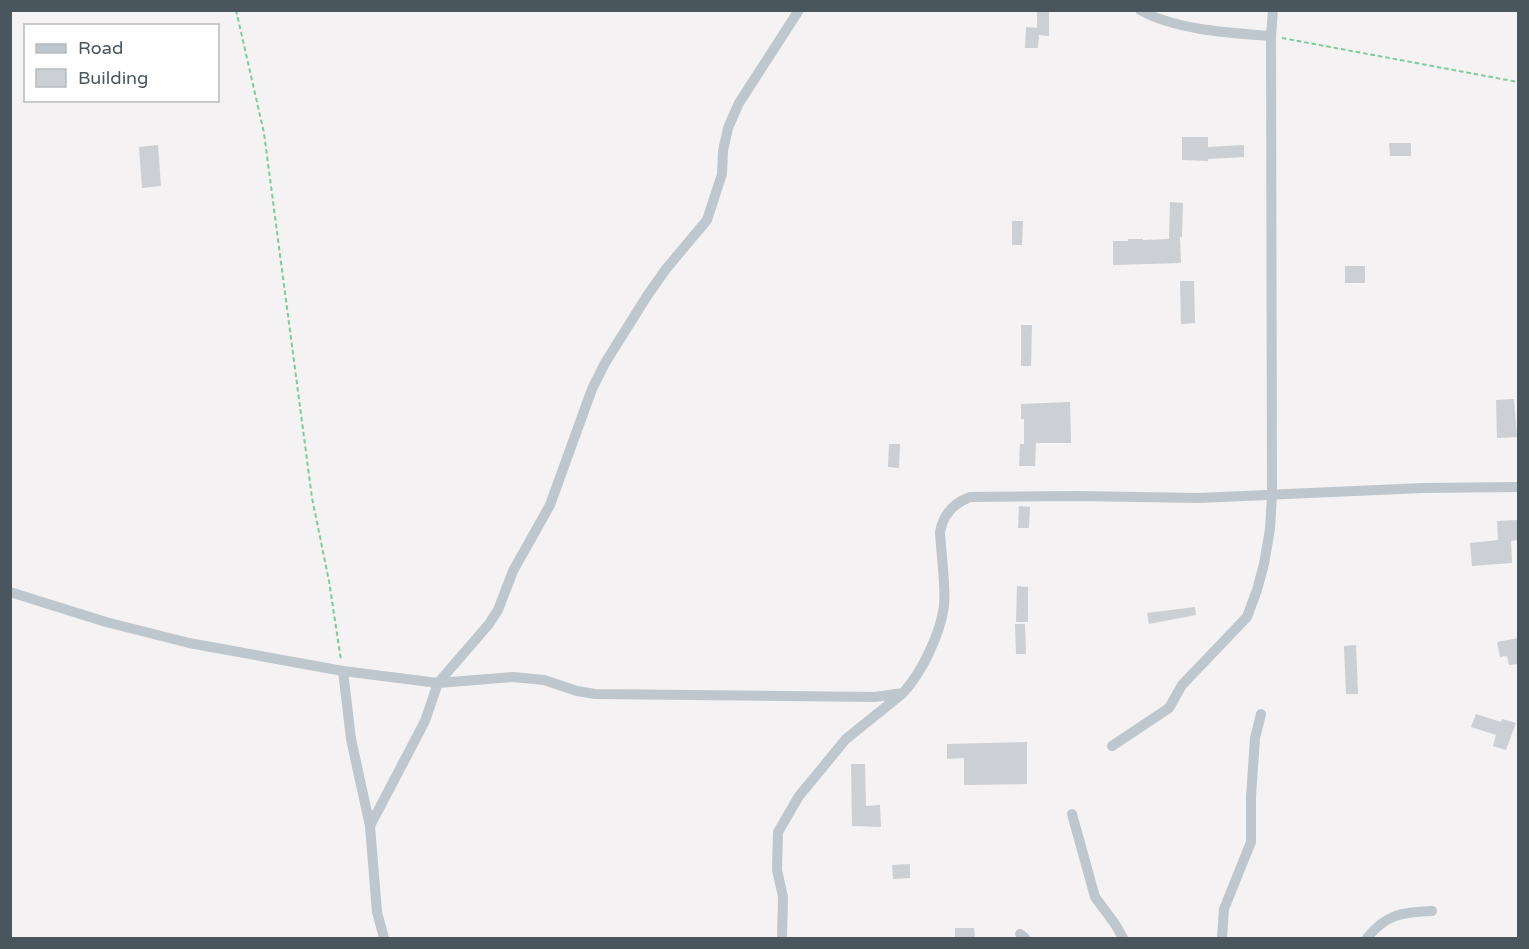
<svg xmlns="http://www.w3.org/2000/svg" width="1529" height="949" font-family="'Varela Round',sans-serif">
<style>
.building{fill:#cccfd3}
.lines{fill:none;stroke-linecap:round;stroke-linejoin:round}
.path{stroke:#7eca9f;stroke-width:2;stroke-dasharray:4.5 3;stroke-linecap:butt}
.street{stroke:#bec7cd;stroke-width:10}
</style>
<rect width="100%" height="100%" fill="#f4f2f2"/>
<path class="building" d="M 1037,10 L 1049,10 L 1049,36 L 1039,35 L 1038,48 L 1025,48 L 1026,27 L 1037,28 Z
M 1182,137 L 1208,137 L 1208,147 L 1244,145 L 1244,157 L 1208,159 L 1208,161 L 1182,160 Z
M 1389,143 L 1411,143 L 1411,156 L 1390,156 Z
M 158,145 L 161,186 L 142,188 L 139,147 Z
M 1170,202 L 1183,203 L 1182,237 L 1180,237 L 1181,263 L 1113,265 L 1113,241 L 1128,241 L 1128,239 L 1143,239 L 1143,240 L 1169,239 Z
M 1012,221 L 1023,221 L 1022,245 L 1012,245 Z
M 1345,266 L 1365,266 L 1365,283 L 1345,283 Z
M 1180,281 L 1194,281 L 1195,323 L 1181,324 Z
M 1021,325 L 1032,325 L 1031,366 L 1021,366 Z
M 1514,399 L 1517,437 L 1497,438 L 1496,400 Z
M 1070,402 L 1071,443 L 1036,443 L 1035,466 L 1019,466 L 1020,444 L 1024,444 L 1024,419 L 1021,419 L 1021,404 Z
M 889,444 L 900,444 L 899,468 L 888,467 Z
M 1019,506 L 1030,507 L 1029,528 L 1018,528 Z
M 1518,520 L 1518,540 L 1511,541 L 1512,563 L 1472,566 L 1470,543 L 1498,540 L 1497,521 Z
M 1017,586 L 1028,587 L 1028,622 L 1016,622 Z
M 1195,607 L 1196,615 L 1149,624 L 1147,613 Z
M 1015,624 L 1025,624 L 1026,654 L 1016,654 Z
M 1518,638 L 1518,664 L 1509,665 L 1507,656 L 1500,657 L 1497,642 Z
M 1356,645 L 1358,694 L 1346,694 L 1344,646 Z
M 1476,714 L 1501,722 L 1502,719 L 1516,723 L 1506,750 L 1493,746 L 1496,735 L 1471,727 Z
M 1027,742 L 1027,784 L 964,785 L 964,758 L 947,759 L 947,744 Z
M 851,764 L 865,764 L 866,806 L 880,805 L 881,827 L 852,826 Z
M 910,864 L 910,878 L 893,879 L 892,865 Z
M 955,928 L 974,928 L 975,939 L 955,939 Z"/>
<g class="lines">
<path class="path" d="M 236,10 L 264,133 L 312,498 L 329,581 L 341,660
M 1282,38 L 1518,82"/>
<path class="street" d="M 1140,10 C 1175,30 1231,33 1271,36
M 10,592 L 106,622 L 189,643 L 343,671 L 438,683 L 513,677 L 544,680 L 577,691 L 595,694 L 875,697 L 903,693 C 922,672 940,635 944,606 C 946,585 941,554 940,532 C 943,515 954,503 970,497 L 1077,496 L 1199,498 L 1423,488 L 1518,487
M 343,671 L 351,739 L 370,826 L 377,912 L 384,938
M 1112,746 L 1169,708 L 1182,685 L 1247,617 L 1257,590 L 1264,564 L 1270,529 L 1272,495 L 1271,36 L 1273,10
M 1072,814 L 1095,897 L 1115,924 L 1123,938
M 370,826 L 425,721 L 438,683 L 489,624 L 498,610 L 513,571 L 550,505 L 592,389 L 605,363 L 647,296 L 666,269 L 707,220 L 722,174 L 723,151 L 728,128 L 739,103 L 799,10
M 1020,934 L 1025,938
M 782,938 L 783,897 L 777,870 L 778,832 L 799,796 L 846,739 L 903,693
M 1222,938 L 1224,909 L 1251,842 L 1251,797 L 1255,738 L 1261,714
M 1367,938 C 1386,914 1403,912 1432,911"/>
</g>
<rect width="1529" height="949" fill="none" stroke="#4a565e" stroke-width="24"/>
<rect x="24" y="24" width="195" height="78" fill="#ffffff" stroke="#b7bbbf" stroke-width="1.5"/>
<rect x="36" y="44" width="30" height="9" fill="#bec7cd" stroke="#b7bbbf" stroke-width="1.5"/>
<text x="78" y="54" font-size="18" fill="#4a565e">Road</text>
<rect x="36" y="69" width="30" height="18" fill="#cccfd3" stroke="#b7bbbf" stroke-width="1.5"/>
<text x="78" y="84" font-size="18" fill="#4a565e">Building</text>
</svg>
